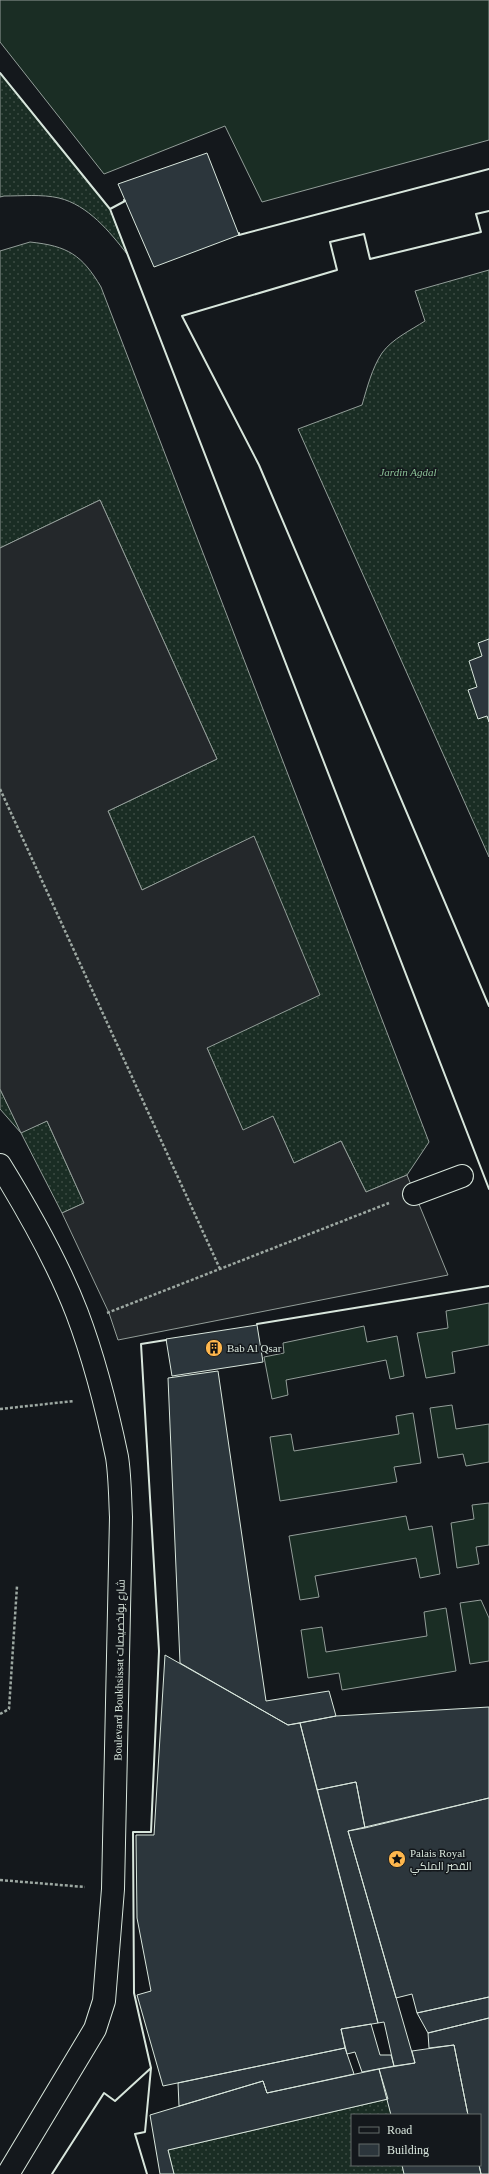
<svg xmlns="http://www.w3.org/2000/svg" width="489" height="2174" font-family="'Times New Roman',Cairo,serif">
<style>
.grass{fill:#1a2d24;stroke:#939e99}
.garden{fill:url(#garden-dots);stroke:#939e99}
.parking{fill:#24282b;stroke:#939e99}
.building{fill:#2c363c;stroke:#d8e6dc}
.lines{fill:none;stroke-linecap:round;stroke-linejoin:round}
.pedestrian-casing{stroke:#d8e6dc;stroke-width:24}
.tertiary-casing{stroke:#d8e6dc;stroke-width:24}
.path{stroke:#9da8a2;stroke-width:2.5;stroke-dasharray:3 2;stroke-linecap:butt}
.pedestrian{stroke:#14181c;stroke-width:22}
.tertiary{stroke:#14181c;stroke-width:22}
.wall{stroke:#d8e6dc;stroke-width:2}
.labels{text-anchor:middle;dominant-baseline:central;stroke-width:3;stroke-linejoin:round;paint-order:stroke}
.park-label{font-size:11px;font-style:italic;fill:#8ac095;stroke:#14181c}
.poi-label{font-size:11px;fill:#d8e6dc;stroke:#14181c;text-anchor:start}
.street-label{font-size:11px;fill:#d8e6dc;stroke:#14181c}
</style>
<defs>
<pattern id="garden-dots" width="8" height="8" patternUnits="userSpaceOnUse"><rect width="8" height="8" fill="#1a2d24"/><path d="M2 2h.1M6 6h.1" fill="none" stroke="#3b4b43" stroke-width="1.8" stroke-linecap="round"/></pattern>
</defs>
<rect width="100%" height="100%" fill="#14181c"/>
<path class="grass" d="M 0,0 L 489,0 L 489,140 L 262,202 L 225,126 L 104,174 L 0,42 Z
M 489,1303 L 489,1345 L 452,1352 L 455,1373 L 426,1378 L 417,1333 L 448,1328 L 446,1311 Z
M 364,1326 L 367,1342 L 397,1336 L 404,1376 L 390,1379 L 386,1360 L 286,1380 L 288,1395 L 272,1399 L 264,1357 L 284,1353 L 283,1343 Z
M 452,1405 L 456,1429 L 489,1424 L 489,1462 L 466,1466 L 463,1454 L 438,1458 L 430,1408 Z
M 413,1413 L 421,1463 L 394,1467 L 397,1482 L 280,1501 L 270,1437 L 291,1434 L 294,1451 L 399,1434 L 396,1416 Z
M 489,1503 L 489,1545 L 476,1547 L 479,1564 L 457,1568 L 451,1523 L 474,1519 L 472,1505 Z
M 406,1516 L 409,1530 L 432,1526 L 440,1574 L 420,1578 L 416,1558 L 315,1576 L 319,1597 L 300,1600 L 289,1536 Z
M 481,1600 L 489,1618 L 489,1661 L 470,1664 L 460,1603 Z
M 446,1608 L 456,1671 L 342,1690 L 339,1673 L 308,1678 L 301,1630 L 322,1627 L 326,1652 L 427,1636 L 424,1612 Z"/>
<path class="garden" d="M 0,73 L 110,209 L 127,254 C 110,232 88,205 59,198 C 42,194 22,196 4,196 L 0,197 Z
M 30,242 C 68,246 82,255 101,287 L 429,1142 L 407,1175 L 366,1192 L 341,1141 L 294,1163 L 273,1117 L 243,1131 L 207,1048 L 254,837 L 142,890 L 108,811 L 217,759 L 100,500 L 0,548 L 0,251 Z
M 489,270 L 489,857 L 298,429 L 362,405 C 367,388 372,368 382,353 C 392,339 411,330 425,321 L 415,291 Z
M 0,1089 L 21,1132 L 47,1121 L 84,1203 L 62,1213 L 21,1133 L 0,1109 Z
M 388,2099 L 391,2115 L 352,2115 L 352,2165 L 402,2165 L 404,2174 L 174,2174 L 168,2150 Z"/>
<path class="parking" d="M 100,500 L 217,759 L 108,811 L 142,890 L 254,836 L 320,995 L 207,1048 L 243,1130 L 273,1116 L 294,1163 L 341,1141 L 366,1192 L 407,1175 L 448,1275 L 118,1340 L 109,1313 L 62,1213 L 84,1203 L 47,1121 L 21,1133 L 0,1089 L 0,548 Z"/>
<path class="building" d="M 207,153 L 239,235 L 154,267 L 118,184 Z
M 489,639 L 489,722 L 487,716 L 478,719 L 468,690 L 477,687 L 469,661 L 482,656 L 478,643 Z
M 257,1325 L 263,1362 L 172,1376 L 166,1339 Z
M 218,1371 L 266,1701 L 329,1691 L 336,1716 L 288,1725 L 180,1663 L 168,1378 Z
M 165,1655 L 288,1725 L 300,1723 L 378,2023 L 341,2029 L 345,2048 L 163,2086 L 137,1995 L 151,1991 L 137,1918 L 136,1835 L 154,1835 Z
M 489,1707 L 489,1798 L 365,1828 L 356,1782 L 317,1790 L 300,1723 L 336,1716 Z
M 356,1782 L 365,1828 L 348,1831 L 415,2063 L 394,2066 L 384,2022 L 378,2023 L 317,1790 Z
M 489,1798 L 489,1997 L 417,2013 L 412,1994 L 396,1998 L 348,1831 Z
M 489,1997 L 489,2018 L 428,2033 L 417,2013 Z
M 489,2018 L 489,2174 L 481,2174 L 479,2165 L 480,2115 L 468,2115 L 454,2045 L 429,2048 L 428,2033 Z
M 371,2024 L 380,2055 L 391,2055 L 394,2066 L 362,2072 L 355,2052 L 347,2054 L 341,2029 Z
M 454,2045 L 468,2115 L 391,2115 L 379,2069 L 415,2063 L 412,2051 Z
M 345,2048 L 354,2074 L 267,2093 L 263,2081 L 179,2106 L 178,2083 Z
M 379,2069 L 388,2099 L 168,2150 L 174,2174 L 160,2174 L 150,2115 L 263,2081 L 267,2093 Z
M 402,2165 L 479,2165 L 481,2174 L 404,2174 Z"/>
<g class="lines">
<defs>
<path id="pedestrian" d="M 414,1194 L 462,1176"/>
<path id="tertiary" d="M 0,1165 C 29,1212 57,1261 77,1313 C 94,1358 107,1409 117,1457 C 120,1476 120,1497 121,1517 L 113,1889 L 104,2001 L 95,2029 L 8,2174"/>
</defs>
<use href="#pedestrian" class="pedestrian-casing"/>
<use href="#tertiary" class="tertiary-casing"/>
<path class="path" d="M 0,789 L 220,1269
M 107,1313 L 389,1203
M 0,1409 L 74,1401
M 0,1714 L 9,1709 L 17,1586
M 0,1880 L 85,1887"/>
<use href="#pedestrian" class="pedestrian"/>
<use href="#tertiary" class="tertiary"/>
<path class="wall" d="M 0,73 L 110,209
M 124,200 L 125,201 L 110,209 L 489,1189
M 489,211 L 476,214 L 481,232 L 370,259 L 364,234 L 330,242 L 337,270 L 182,316 L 259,465 L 489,1006
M 239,233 L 239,235 L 489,169
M 257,1324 L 489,1286
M 52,2174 L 104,2093 L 115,2101 L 151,2068
M 147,2174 L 135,2134 L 145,2132 L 151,2068 L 134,1993 L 133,1832 L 151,1832 L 159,1651 L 141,1344 L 166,1340"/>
</g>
<defs>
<symbol id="building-disc" viewBox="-11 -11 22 22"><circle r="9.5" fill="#ffb74d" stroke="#14181c"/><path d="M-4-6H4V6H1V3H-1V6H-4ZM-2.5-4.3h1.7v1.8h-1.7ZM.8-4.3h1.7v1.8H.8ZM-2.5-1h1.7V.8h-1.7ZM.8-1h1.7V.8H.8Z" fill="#111"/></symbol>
<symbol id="sight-disc" viewBox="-11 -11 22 22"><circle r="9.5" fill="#ffb74d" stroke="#14181c"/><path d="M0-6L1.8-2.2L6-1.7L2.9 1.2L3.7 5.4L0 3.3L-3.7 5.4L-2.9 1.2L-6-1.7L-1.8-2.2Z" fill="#111"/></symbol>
</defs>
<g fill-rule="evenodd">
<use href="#building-disc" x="204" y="1338" width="20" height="20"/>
<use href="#sight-disc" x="387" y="1849" width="20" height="20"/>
</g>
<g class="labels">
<g class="park-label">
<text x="408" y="472">Jardin Agdal</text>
</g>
<g class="poi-label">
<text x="227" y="1348">Bab Al Qsar</text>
<text x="410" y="1853">Palais Royal<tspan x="410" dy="13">القصر الملكي</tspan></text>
</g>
<g class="street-label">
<text transform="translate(119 1670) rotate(-89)">Boulevard Boukhsissat شارع بولخصيصات</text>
</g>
</g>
<rect x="351" y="2114" width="130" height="52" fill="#14181c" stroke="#626a69"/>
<rect x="359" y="2127" width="20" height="6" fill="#14181c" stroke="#626a69"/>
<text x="387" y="2134" font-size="12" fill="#d8e6dc">Road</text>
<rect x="359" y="2144" width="20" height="12" fill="#2c363c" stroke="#626a69"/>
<text x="387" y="2154" font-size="12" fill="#d8e6dc">Building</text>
</svg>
